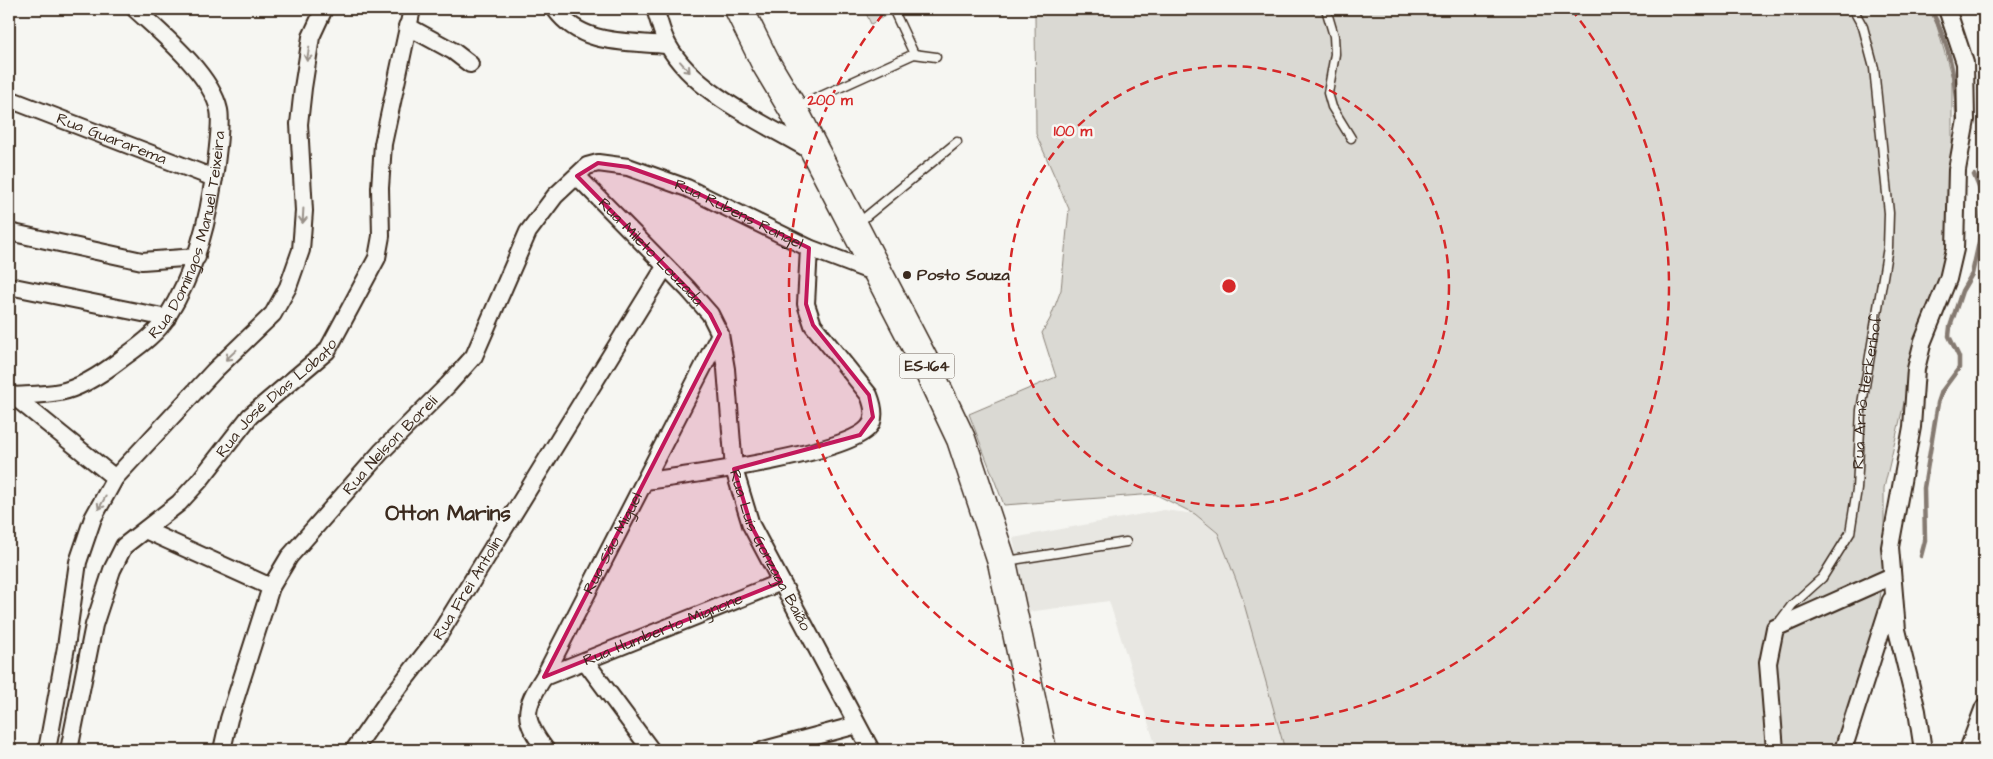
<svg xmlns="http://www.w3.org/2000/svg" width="1993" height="759" font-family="'Architects Daughter',sans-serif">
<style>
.built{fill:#e8e7e2}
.green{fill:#dad9d3;stroke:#8a8278}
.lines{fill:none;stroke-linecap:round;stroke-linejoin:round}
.stream{stroke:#857a71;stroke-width:4.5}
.lane-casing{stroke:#3b2a1e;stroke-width:11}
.street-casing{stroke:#3b2a1e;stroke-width:20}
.highway-casing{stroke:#3b2a1e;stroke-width:31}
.lane{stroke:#f6f6f2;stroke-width:8}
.street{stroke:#f6f6f2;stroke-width:16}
.highway{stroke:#f6f6f2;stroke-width:28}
.oneway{stroke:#989088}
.marked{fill:#c2185b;fill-opacity:0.2;stroke:#c2185b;stroke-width:4;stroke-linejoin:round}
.ring{fill:none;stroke:#d62828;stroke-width:2.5;stroke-dasharray:9 6}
.poi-dot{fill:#3b2a1e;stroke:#f6f6f2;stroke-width:2}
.labels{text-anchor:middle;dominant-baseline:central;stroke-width:5;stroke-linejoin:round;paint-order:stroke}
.shield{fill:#f6f6f2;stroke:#73675e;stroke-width:1}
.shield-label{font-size:15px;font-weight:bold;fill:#3b2a1e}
.street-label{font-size:16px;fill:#3b2a1e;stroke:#f6f6f2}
.poi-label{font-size:16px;font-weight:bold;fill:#3b2a1e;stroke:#f6f6f2;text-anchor:start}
.district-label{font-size:21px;font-weight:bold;fill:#3b2a1e;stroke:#f6f6f2}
.centre{fill:#d62828;stroke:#f6f6f2;stroke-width:2.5}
.ring-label{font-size:15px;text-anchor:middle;font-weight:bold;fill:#d62828;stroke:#f6f6f2;stroke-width:5;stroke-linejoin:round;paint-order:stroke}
</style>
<rect width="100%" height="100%" fill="#f6f6f2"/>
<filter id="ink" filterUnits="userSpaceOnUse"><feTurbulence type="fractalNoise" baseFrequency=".02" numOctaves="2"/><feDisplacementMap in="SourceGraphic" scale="10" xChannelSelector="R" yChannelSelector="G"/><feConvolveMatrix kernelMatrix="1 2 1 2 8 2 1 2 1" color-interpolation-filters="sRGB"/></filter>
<g filter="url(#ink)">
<path class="built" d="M 1164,510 L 1195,514 L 1218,533 L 1241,593 L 1285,750 L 1157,750 L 1109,601 L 1028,612 L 1013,538 Z"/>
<path class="green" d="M 864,9 L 897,9 L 871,24 Z
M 1032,9 L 1932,9 L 1952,78 L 1952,169 L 1944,271 L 1914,360 L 1884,488 L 1884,572 L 1870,665 L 1841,750 L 1285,750 L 1241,593 L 1218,533 L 1195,514 L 1155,494 L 1004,505 L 969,414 L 1056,377 L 1042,333 L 1050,319 L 1061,290 L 1069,209 L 1036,134 L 1035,15 Z"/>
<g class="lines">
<path class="stream" d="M 1931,9 C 1952,50 1955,79 1958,124
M 1921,556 L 1925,541 L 1924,488 L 1938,403 L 1942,391 L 1959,368 L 1959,357 L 1949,336 L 1950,327 L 1962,291 L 1972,274 L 1980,238 L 1983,197 L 1974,175"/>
<defs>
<g id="lane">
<path d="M 893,9 L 914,54"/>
<path d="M 1326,9 L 1334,36 L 1335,54 L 1328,93 L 1332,107 L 1351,138"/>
<path d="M 797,107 L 914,54 L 936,57"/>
<path d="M 857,224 L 957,142"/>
<path d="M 1007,561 L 1126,542"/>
<path id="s1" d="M 1780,621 L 1792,605 L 1822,578 L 1850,533 L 1857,489 L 1861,410 L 1888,247 L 1889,213 L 1874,68 L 1863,27 L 1853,9"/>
</g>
<g id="street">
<path d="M 555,9 C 582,46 625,41 667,45"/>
<path d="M 655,9 C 659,20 662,35 668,45 C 695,94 766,124 813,152"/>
<path d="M 407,26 L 453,51 L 470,64"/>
<path id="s2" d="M 9,99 L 214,178"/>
<path id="s3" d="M 577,176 L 688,289 L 710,314 L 720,334 L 726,369 L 734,469 L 751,525 L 871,750"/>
<path d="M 9,232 L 142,261 L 197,257"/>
<path d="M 9,286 L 167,318"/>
<path d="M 11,394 L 115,478"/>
<path id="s4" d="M 14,396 C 29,395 45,395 60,392 C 81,388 103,373 120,360 C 136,348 156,335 167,317 C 192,277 205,235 212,189 C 215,174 222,123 219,110 C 211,74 161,33 135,9"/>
<path d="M 647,481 C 689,475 843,455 868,428 C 877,419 873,405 869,395 L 813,325 L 806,304 L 809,248"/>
<path d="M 145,530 L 271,587"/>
<path d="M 585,661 L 651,750"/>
<path id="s5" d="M 544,677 L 781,582"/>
<path d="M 47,750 L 66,647 L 78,562 L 93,518 L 115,478 L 214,371 L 273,314 L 288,287 L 301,250 L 304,211 L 299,124 L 303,88 L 311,37 L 324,9"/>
<path id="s6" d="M 69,750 L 94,625 L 112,570 L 124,546 L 179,503 L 200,480 L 250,416 L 327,351 L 377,258 L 381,236 L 380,188 L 383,144 L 412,9"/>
<path id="s7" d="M 222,750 L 229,719 L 271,587 L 289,557 L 381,452 L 448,385 L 474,356 L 528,232 L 555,196 L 587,166 L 598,163 L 628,167 L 687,188 L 809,248 L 878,274"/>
<path id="s8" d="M 354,750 L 385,705 L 437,638 L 665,267"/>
<path id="s9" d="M 546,750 C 522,719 523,709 544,677 L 720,334"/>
<path d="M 764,750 L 857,725"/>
<path d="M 1775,750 L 1768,663 L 1775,628 L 1892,576"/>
<path d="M 1843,750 L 1891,600"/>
<path d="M 1923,750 L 1917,711 L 1897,630 L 1890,547 L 1912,427 L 1916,369 L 1923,341 L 1948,279 L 1955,249 L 1957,170 L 1966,120 L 1965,63 L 1947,9"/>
<path d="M 1968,750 L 1984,707"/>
</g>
<path id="highway" d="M 739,9 L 765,62 L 793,109 L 925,363 L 961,439 L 1002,562 L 1042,750"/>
</defs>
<use href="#lane" class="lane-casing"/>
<use href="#street" class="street-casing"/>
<use href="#highway" class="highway-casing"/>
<use href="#lane" class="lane"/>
<use href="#street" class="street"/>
<use href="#highway" class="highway"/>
</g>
<defs><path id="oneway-shaft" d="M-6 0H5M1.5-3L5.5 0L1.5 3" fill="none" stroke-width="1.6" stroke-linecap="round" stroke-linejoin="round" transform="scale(1.25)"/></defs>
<g class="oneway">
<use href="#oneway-shaft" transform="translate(308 54) rotate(100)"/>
<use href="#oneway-shaft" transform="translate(685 67) rotate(48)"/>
<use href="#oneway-shaft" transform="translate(303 216) rotate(93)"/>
<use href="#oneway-shaft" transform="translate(231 355) rotate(137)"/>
<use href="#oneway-shaft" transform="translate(102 503) rotate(119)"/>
</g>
</g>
<path class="marked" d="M 598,163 L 628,167 L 687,188 L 809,248 L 806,304 L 813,325 L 869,395 L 873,417 L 860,435 L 734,469 L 751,525 L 781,582 L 544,677 L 720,334 L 710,314 L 688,289 L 577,176 Z"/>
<g class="ring">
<circle cx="1229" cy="286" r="220"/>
<path d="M1571 9A440 440 0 1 1 887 9"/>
</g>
<circle class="poi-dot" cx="907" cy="275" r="5"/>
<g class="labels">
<rect class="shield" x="899.5" y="353.5" width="55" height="25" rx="4"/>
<g class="shield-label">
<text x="927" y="366">ES-164</text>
</g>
<g class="street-label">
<text stroke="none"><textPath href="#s2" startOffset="110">Rua Guararema</textPath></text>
<text stroke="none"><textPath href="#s7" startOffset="865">Rua Rubens Rangel</textPath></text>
<text stroke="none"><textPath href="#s4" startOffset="264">Rua Domingos Manuel Teixeira</textPath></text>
<text stroke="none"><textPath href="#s3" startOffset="106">Rua Mileto Louzada</textPath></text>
<text stroke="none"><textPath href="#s1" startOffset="256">Rua Arnô Herkenhof</textPath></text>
<text stroke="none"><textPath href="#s6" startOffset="426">Rua José Dias Lobato</textPath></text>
<text stroke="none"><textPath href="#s7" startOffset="356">Rua Nelson Boreli</textPath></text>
<text stroke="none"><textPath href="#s9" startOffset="232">Rua São Miguel</textPath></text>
<text stroke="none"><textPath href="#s3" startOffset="439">Rua Luís Gonzaga Baião</textPath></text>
<text stroke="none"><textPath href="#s8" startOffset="198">Rua Frei Antolin</textPath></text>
<text stroke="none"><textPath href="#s5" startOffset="128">Rua Humberto Mignone</textPath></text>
</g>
<g class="poi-label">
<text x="917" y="275">Posto Souza</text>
</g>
<g class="district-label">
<text x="448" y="513">Otton Marins</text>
</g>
</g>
<circle cx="1229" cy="286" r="8" class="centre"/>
<g class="ring-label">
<text x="830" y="105">200 m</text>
<text x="1073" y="136">100 m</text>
</g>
<rect width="1993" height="759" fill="none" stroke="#f6f6f2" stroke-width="30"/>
<rect x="15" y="15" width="1963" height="729" fill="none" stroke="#3b2a1e" stroke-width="2" filter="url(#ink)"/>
</svg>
